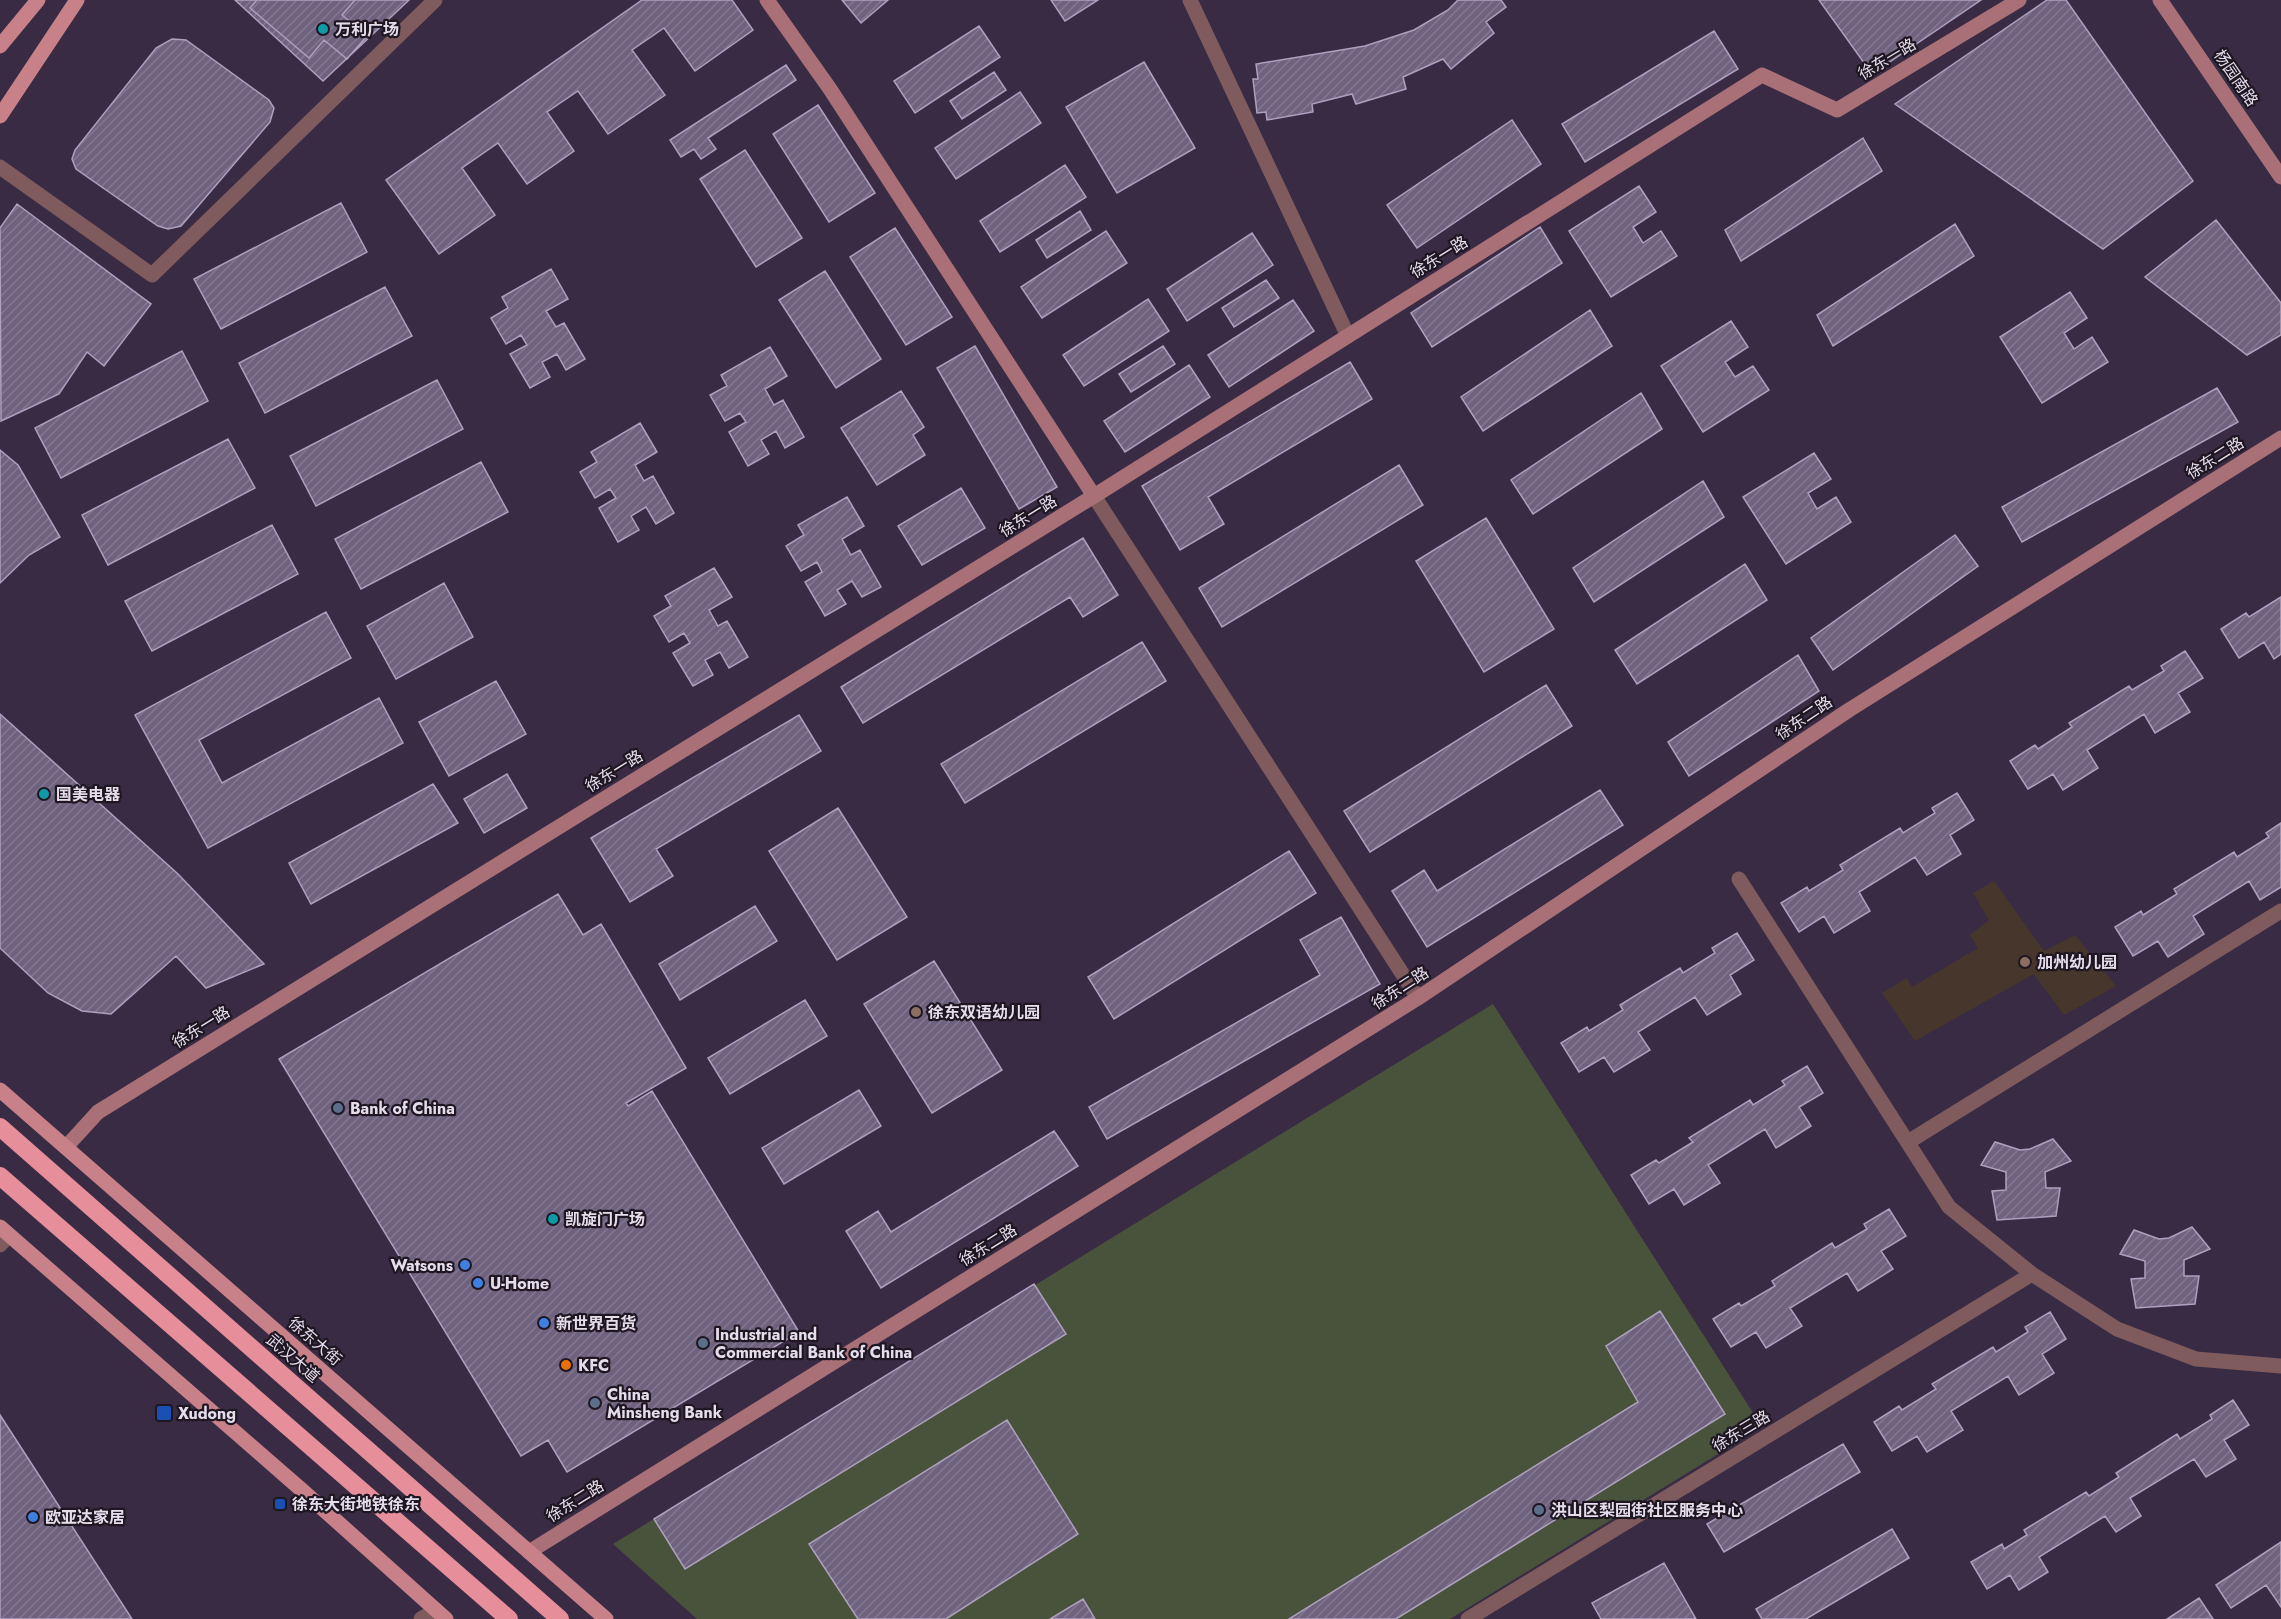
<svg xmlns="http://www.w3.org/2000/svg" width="2281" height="1619" font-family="Jost,'Noto Sans SC',sans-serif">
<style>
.education{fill:#47362b}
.grass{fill:#49533c}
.building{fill:url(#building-hatch);stroke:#aea0bf;stroke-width:1.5}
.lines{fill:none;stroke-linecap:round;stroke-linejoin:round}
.street{stroke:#7f5b5e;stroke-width:15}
.secondary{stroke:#a97077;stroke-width:15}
.primary{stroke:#c98189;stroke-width:15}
.highway{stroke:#e68f9a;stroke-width:18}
.culture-dot{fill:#0f9aa8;stroke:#1e1722;stroke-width:2}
.education-dot{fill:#8d6e63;stroke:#1e1722;stroke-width:2}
.service-dot{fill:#5c6f8a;stroke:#1e1722;stroke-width:2}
.shop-dot{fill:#3f7fe0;stroke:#1e1722;stroke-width:2}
.food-dot{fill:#e8710a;stroke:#1e1722;stroke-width:2}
.transit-dot{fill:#1a4fb4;stroke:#1e1722;stroke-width:2}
.labels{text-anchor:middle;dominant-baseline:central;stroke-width:4.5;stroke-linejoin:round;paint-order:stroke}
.poi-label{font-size:16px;font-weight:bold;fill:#e5dcec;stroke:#1e1722;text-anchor:start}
.street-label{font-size:16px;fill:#e5dcec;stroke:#1e1722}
</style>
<defs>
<pattern id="building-hatch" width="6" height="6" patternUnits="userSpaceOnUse" patternTransform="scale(1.5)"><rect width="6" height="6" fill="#6f627e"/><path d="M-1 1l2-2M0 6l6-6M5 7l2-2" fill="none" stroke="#837890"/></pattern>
</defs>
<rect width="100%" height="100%" fill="#3a2b44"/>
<path class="education" d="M 1994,881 L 2044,951 L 2075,935 L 2116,986 L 2064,1015 L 2034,974 L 1915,1041 L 1882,993 L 1907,978 L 1912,987 L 1978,948 L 1970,935 L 1989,920 L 1973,893 Z"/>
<path class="grass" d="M 1493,1004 L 1762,1427 L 1450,1619 L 697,1619 L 613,1544 Z"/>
<path class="building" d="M 235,0 L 409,0 L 323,81 Z
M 257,0 L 355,0 L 342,15 L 367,36 L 347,59 L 324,40 L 309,58 L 250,8 Z
M 642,0 L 732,0 L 753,30 L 695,71 L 664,28 L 632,50 L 665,95 L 608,134 L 578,91 L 547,112 L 574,151 L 527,184 L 498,143 L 462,168 L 495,215 L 439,254 L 386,180 Z
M 842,0 L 888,0 L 861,23 Z
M 1051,0 L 1098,0 L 1065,21 Z
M 1458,0 L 1501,0 L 1506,7 L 1486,22 L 1494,33 L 1451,69 L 1443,59 L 1403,77 L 1406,89 L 1356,104 L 1352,94 L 1312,104 L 1313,112 L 1267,120 L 1266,112 L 1257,113 L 1253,79 L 1258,79 L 1256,64 L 1365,46 L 1414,30 L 1448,10 Z
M 1819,0 L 1981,0 L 1872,74 Z
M 2047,0 L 2066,0 L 2193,181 L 2103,249 L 1895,104 Z
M 979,26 L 1000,57 L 915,113 L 894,81 Z
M 1714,31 L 1738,69 L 1585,162 L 1562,124 Z
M 172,39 L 186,40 L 269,100 L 274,108 L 270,122 L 181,226 L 168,229 L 158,226 L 76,169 L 72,159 L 75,150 L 156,48 Z
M 1144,62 L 1195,148 L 1117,193 L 1066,107 Z
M 786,65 L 796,80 L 708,138 L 716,149 L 701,159 L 694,149 L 681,157 L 670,140 Z
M 994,72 L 1006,90 L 962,119 L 950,101 Z
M 1020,92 L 1041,123 L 956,179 L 935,148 Z
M 818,105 L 875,193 L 829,222 L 773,134 Z
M 1512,120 L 1541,164 L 1417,248 L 1387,205 Z
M 1863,138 L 1882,171 L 1741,261 L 1725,230 Z
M 745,150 L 802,238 L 756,267 L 700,179 Z
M 1065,165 L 1086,197 L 1000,252 L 980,221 Z
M 1639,186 L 1656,212 L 1633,227 L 1643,243 L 1661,231 L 1677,256 L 1611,297 L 1569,231 Z
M 341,203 L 367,252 L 221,329 L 194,279 Z
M 17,204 L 151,304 L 104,366 L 87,352 L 59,394 L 1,421 L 0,228 Z
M 1080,211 L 1091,230 L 1047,258 L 1036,240 Z
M 2216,220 L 2281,303 L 2281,335 L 2247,355 L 2145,277 Z
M 1955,224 L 1974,256 L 1833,346 L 1817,315 Z
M 1540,227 L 1562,263 L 1432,347 L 1411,313 Z
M 895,228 L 952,317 L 906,345 L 850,257 Z
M 1106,231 L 1127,263 L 1042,318 L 1021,287 Z
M 1252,233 L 1273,265 L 1187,321 L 1167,289 Z
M 551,269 L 568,299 L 546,311 L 556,327 L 564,323 L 585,359 L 566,370 L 557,354 L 542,362 L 550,377 L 530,388 L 510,354 L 527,345 L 521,335 L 506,344 L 491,318 L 508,308 L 502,297 Z
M 825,271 L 881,359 L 836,388 L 779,300 Z
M 1266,280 L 1279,298 L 1234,327 L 1222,308 Z
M 385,287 L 412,336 L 265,413 L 239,363 Z
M 2070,292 L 2087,318 L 2064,333 L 2074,349 L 2092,337 L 2108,362 L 2042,403 L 2000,337 Z
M 1148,299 L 1169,331 L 1084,386 L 1063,355 Z
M 1293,300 L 1314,331 L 1229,387 L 1208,355 Z
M 1590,310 L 1612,346 L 1483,431 L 1461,397 Z
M 1731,321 L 1748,347 L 1725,362 L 1735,377 L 1753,366 L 1769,390 L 1703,432 L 1661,366 Z
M 975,346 L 1057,487 L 1019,509 L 937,368 Z
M 1163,346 L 1175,364 L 1131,392 L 1119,374 Z
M 770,347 L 787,376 L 765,389 L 774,405 L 783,400 L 804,437 L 785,448 L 776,431 L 761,440 L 769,454 L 748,466 L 729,432 L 746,422 L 740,413 L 725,421 L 710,395 L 727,386 L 721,375 Z
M 182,351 L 208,401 L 61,478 L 35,428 Z
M 1350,362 L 1372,399 L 1208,497 L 1224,524 L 1180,550 L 1142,486 Z
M 1189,365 L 1210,397 L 1125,452 L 1104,421 Z
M 437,380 L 463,429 L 316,506 L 290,456 Z
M 2217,388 L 2238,422 L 2022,542 L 2002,507 Z
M 901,391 L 924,427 L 913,435 L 925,455 L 877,485 L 841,428 Z
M 1641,393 L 1662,429 L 1533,514 L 1511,480 Z
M 640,423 L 657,452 L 635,465 L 644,481 L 653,476 L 674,513 L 656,524 L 646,507 L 631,516 L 639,530 L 618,542 L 599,508 L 616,498 L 610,489 L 595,498 L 580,472 L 597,462 L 591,452 Z
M 228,439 L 255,488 L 108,565 L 82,515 Z
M 0,450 L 18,465 L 60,537 L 29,555 L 0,583 Z
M 1814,453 L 1831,479 L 1808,493 L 1817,509 L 1836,497 L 1851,522 L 1786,564 L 1743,497 Z
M 481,462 L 508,512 L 361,589 L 335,539 Z
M 1399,465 L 1423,505 L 1222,627 L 1199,588 Z
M 1703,481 L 1724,517 L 1594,602 L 1573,568 Z
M 961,488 L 985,528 L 922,565 L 898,526 Z
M 847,497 L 864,526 L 842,539 L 851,555 L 860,550 L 881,587 L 862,597 L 852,581 L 837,590 L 846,604 L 825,616 L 805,582 L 822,572 L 817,562 L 801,571 L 786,546 L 804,535 L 798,525 Z
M 1486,518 L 1554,629 L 1484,672 L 1416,561 Z
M 272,525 L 298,574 L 152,651 L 125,601 Z
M 1955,535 L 1978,566 L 1833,670 L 1811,638 Z
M 1083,538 L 1118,595 L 1083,617 L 1070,597 L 863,723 L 841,687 Z
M 1745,564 L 1767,600 L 1637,684 L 1615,650 Z
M 714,568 L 732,597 L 709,610 L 718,626 L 727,621 L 748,657 L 729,668 L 720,652 L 705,660 L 713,675 L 693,686 L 673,653 L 690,643 L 684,633 L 669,642 L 654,616 L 671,606 L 665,596 Z
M 444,583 L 473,637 L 396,679 L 367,626 Z
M 2281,597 L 2281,654 L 2274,659 L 2264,642 L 2239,658 L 2221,629 L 2246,613 L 2249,617 Z
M 326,612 L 351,658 L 199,740 L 222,783 L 379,698 L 403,743 L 208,848 L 135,715 Z
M 1142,642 L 1166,681 L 965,803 L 941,764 Z
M 2185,651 L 2203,678 L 2178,693 L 2190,712 L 2155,733 L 2144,714 L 2087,750 L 2098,768 L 2063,790 L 2053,774 L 2028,789 L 2010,761 L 2035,745 L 2038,749 L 2072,727 L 2069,723 L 2129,686 L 2132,690 L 2164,671 L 2161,666 Z
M 1798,655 L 1819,691 L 1689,776 L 1668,742 Z
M 496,681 L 526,734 L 449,776 L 419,722 Z
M 1546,685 L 1572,726 L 1370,852 L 1344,811 Z
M 0,714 L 178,874 L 264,964 L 206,988 L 176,956 L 111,1014 L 82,1011 L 48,993 L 0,948 Z
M 799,715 L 821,751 L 656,849 L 673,876 L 630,902 L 591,838 Z
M 507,774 L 527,808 L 484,833 L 464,799 Z
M 433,784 L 458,823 L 311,904 L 289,863 Z
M 1600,790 L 1623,825 L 1427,947 L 1392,891 L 1424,870 L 1437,891 Z
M 1957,793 L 1974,820 L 1950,835 L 1961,854 L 1927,875 L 1915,857 L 1859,892 L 1870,911 L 1834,933 L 1824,916 L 1799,932 L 1781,903 L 1807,887 L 1809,891 L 1843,870 L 1840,865 L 1900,828 L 1903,833 L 1935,813 L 1932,808 Z
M 838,808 L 907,917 L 837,960 L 769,851 Z
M 2281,823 L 2281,887 L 2260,900 L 2249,881 L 2193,916 L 2204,934 L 2168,957 L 2158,941 L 2133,956 L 2115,927 L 2141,911 L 2143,915 L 2177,894 L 2174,889 L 2234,852 L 2237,857 L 2269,837 L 2266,833 Z
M 1289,851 L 1316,893 L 1114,1019 L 1088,977 Z
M 558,894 L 583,935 L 601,924 L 686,1068 L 626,1103 L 628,1106 L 652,1091 L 799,1332 L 567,1472 L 548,1440 L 521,1456 L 279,1059 Z
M 755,906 L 777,941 L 680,1000 L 659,964 Z
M 1341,917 L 1380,984 L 1107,1139 L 1089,1107 L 1320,975 L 1300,940 Z
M 1737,933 L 1754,960 L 1730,975 L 1741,994 L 1707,1015 L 1695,997 L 1638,1032 L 1650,1050 L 1614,1072 L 1604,1057 L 1579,1072 L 1561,1043 L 1587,1027 L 1589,1031 L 1623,1010 L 1620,1005 L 1680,968 L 1683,973 L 1715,953 L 1712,948 Z
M 934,961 L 1002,1070 L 932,1113 L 864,1004 Z
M 805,1000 L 827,1036 L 730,1094 L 708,1058 Z
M 1807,1066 L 1823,1093 L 1799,1107 L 1811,1126 L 1776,1148 L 1765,1129 L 1708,1165 L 1720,1183 L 1684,1205 L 1674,1189 L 1649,1204 L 1631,1175 L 1656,1160 L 1659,1163 L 1693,1142 L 1689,1138 L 1750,1100 L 1753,1105 L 1785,1085 L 1782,1081 Z
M 859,1090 L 881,1126 L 784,1184 L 762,1148 Z
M 1054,1131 L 1078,1166 L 881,1288 L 846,1231 L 878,1211 L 891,1232 Z
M 2053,1139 L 2071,1161 L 2045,1172 L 2046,1188 L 2060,1188 L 2056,1216 L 1997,1220 L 1992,1191 L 2006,1190 L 2006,1172 L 1981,1165 L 1995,1142 L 2020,1150 L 2030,1149 Z
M 1889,1209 L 1906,1236 L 1881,1251 L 1893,1269 L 1858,1291 L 1847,1273 L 1790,1308 L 1802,1326 L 1766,1348 L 1756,1332 L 1731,1347 L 1713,1319 L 1739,1303 L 1741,1306 L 1775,1286 L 1772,1281 L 1832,1243 L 1835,1248 L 1867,1229 L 1864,1224 Z
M 2192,1227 L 2210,1249 L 2184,1260 L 2184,1276 L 2199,1276 L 2195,1304 L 2136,1308 L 2131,1279 L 2145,1278 L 2145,1261 L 2120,1254 L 2134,1230 L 2159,1239 L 2169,1238 Z
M 1034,1284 L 1066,1334 L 685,1569 L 654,1519 Z
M 1660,1311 L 1725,1414 L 1396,1619 L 1289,1619 L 1638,1402 L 1606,1346 Z
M 2050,1312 L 2066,1339 L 2042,1354 L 2054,1373 L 2019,1395 L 2008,1376 L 1951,1411 L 1963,1430 L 1927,1452 L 1917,1436 L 1892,1451 L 1874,1422 L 1899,1406 L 1902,1410 L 1936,1389 L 1932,1384 L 1993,1347 L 1996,1352 L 2028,1332 L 2025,1327 Z
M 2233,1400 L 2249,1425 L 2224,1440 L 2236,1459 L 2206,1477 L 2194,1459 L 2130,1498 L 2141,1516 L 2116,1532 L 2105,1516 L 2039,1557 L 2048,1572 L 2019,1590 L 2010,1575 L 1987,1589 L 1971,1562 L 2002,1544 L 2004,1549 L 2027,1535 L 2024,1530 L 2086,1492 L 2089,1496 L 2119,1477 L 2116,1473 L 2177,1434 L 2180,1439 L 2212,1419 L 2210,1415 Z
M 0,1415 L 132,1619 L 0,1619 Z
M 1007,1420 L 1078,1534 L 946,1619 L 858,1619 L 809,1544 Z
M 1843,1444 L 1860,1472 L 1724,1552 L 1707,1524 Z
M 1892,1529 L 1909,1558 L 1806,1619 L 1762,1619 L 1756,1609 Z
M 2281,1542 L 2281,1607 L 2266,1585 L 2231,1608 L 2216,1585 Z
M 1664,1563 L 1696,1619 L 1601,1619 L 1592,1603 Z
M 2199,1598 L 2213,1619 L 2167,1619 Z
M 1083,1599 L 1095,1619 L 1050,1619 Z"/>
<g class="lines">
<path class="street" d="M 1190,0 L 1348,336
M 0,167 L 152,275 L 435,0
M 1094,496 L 1418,998
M 1739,879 L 1949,1207 L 2032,1274 L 2117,1329 L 2196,1359 L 2281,1366
M 1908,1142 L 2281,911
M 0,1245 L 9,1235
M 421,1619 L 436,1610
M 1468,1619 L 2032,1274"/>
<path class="secondary" d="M 767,0 L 830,89 L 1094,496
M 2160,0 L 2281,177
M 66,1147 L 98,1112 L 1094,496 L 1762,75 L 1837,110 L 2019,0
M 529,1552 L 1418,998 L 1849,710 L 2281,438"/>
<path class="primary" d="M 0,46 L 38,0
M 0,116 L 77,0
M 0,1090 L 606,1619
M 0,1227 L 304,1492 L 446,1619"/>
<path class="highway" d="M 0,1127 L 560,1619
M 0,1176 L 509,1619"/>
</g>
<g class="culture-dot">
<circle cx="323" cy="29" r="6"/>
<circle cx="44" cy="794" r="6"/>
<circle cx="553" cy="1219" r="6"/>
</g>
<g class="education-dot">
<circle cx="2025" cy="962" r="6"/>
<circle cx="916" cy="1012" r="6"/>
</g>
<g class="service-dot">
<circle cx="338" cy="1108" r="6"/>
<circle cx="703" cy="1343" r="6"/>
<circle cx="595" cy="1403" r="6"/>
<circle cx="1539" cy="1510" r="6"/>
</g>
<g class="shop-dot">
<circle cx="465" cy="1265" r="6"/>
<circle cx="478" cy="1283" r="6"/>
<circle cx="544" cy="1323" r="6"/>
<circle cx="33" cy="1517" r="6"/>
</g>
<circle class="food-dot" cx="566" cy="1365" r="6"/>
<g class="transit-dot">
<rect x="156" y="1405" width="16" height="16" rx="3"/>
<rect x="274" y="1498" width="12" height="12" rx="3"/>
</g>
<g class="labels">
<g class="poi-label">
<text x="335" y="29">万利广场</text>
<text x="56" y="794">国美电器</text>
<text x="2037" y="962">加州幼儿园</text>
<text x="928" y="1012">徐东双语幼儿园</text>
<text x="350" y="1108">Bank of China</text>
<text x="565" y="1219">凯旋门广场</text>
<text x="453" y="1265" text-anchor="end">Watsons</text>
<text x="490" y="1283">U-Home</text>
<text x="556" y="1323">新世界百货</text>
<text x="715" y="1334">Industrial and<tspan x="715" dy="18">Commercial Bank of China</tspan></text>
<text x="578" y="1365">KFC</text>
<text x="607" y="1394">China<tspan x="607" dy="18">Minsheng Bank</tspan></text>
<text x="178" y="1413">Xudong</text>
<text x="292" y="1504">徐东大街地铁徐东</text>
<text x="1551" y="1510">洪山区梨园街社区服务中心</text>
<text x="45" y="1517">欧亚达家居</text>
</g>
<g class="street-label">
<text transform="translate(1887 59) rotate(-31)">徐东一路</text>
<text transform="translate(2236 78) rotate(56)">杨园南路</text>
<text transform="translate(1439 257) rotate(-32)">徐东一路</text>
<text transform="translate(2215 458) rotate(-32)">徐东二路</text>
<text transform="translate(1028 516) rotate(-32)">徐东一路</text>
<text transform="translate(1804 718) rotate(-34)">徐东二路</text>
<text transform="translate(614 771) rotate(-32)">徐东一路</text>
<text transform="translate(1400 988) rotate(-33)">徐东二路</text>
<text transform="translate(201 1027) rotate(-32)">徐东一路</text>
<text transform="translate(988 1245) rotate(-32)">徐东二路</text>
<text transform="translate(315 1341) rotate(41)">徐东大街</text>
<text transform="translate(293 1358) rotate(41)">武汉大道</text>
<text transform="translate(1741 1431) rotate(-31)">徐东三路</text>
<text transform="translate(575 1501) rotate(-32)">徐东二路</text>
</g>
</g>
</svg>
